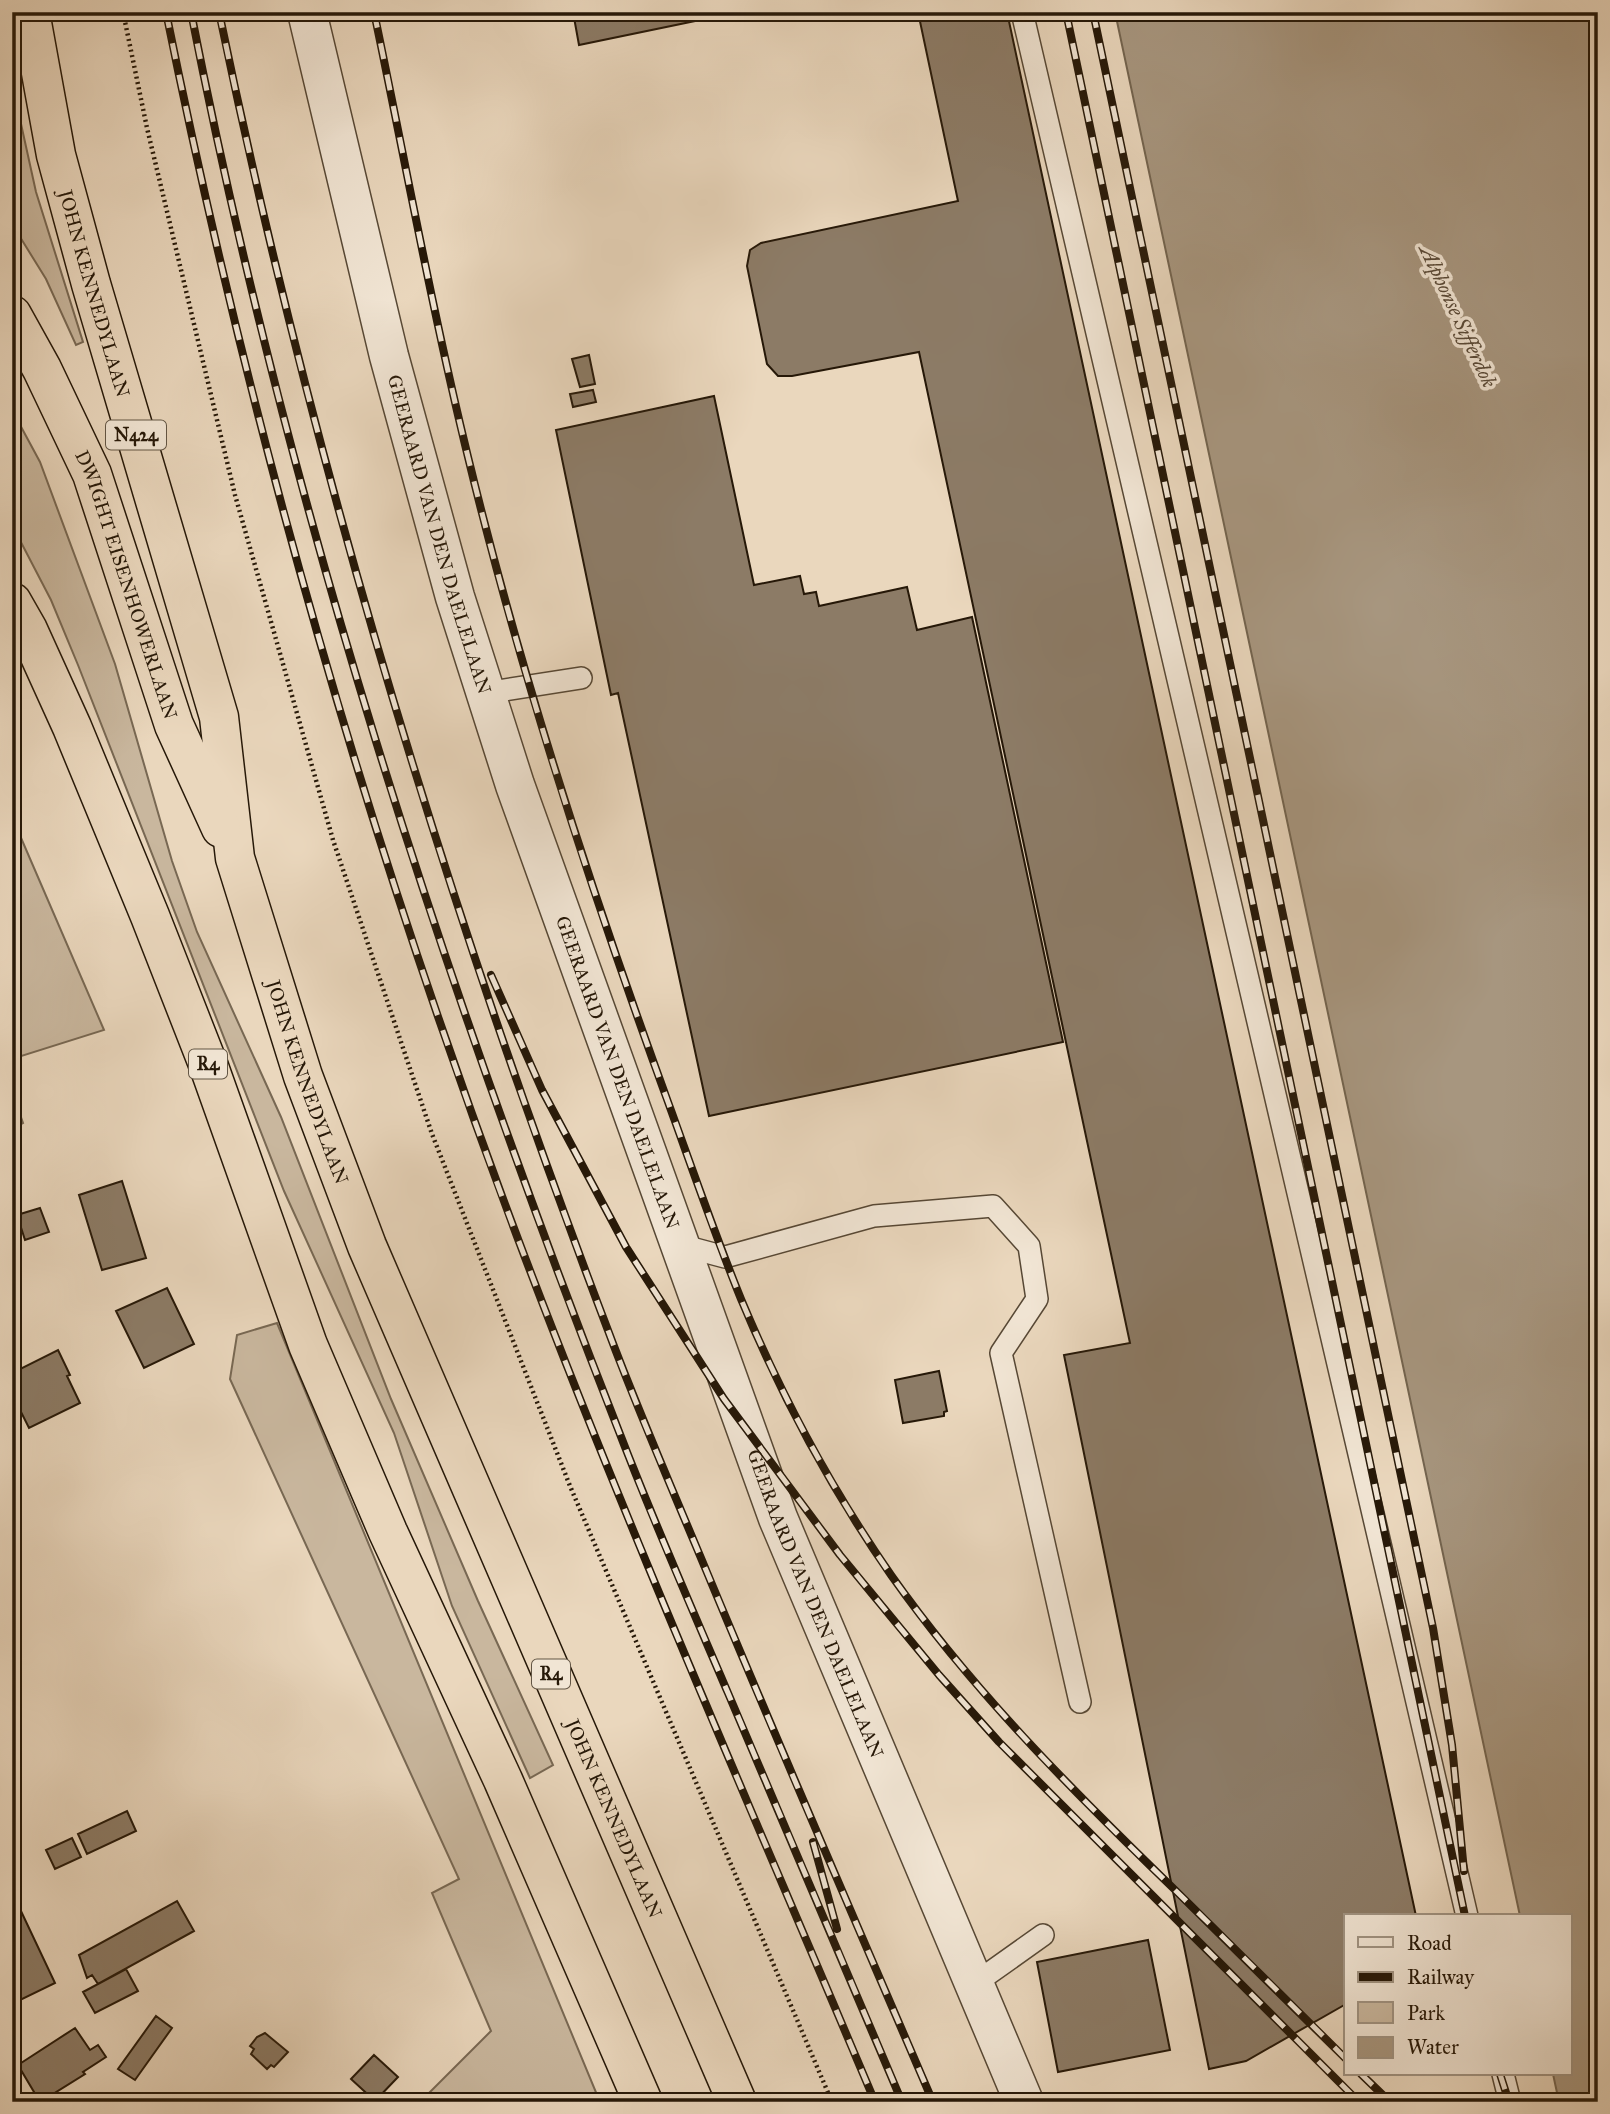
<svg xmlns="http://www.w3.org/2000/svg" width="1610" height="2114" font-family="'IM FELL Great Primer',serif">
<style>
.green{fill:#c9b79e;stroke:#786853;stroke-width:2}
.water{fill:#a7967f;stroke:#73644f;stroke-width:2}
.building{fill:#8c7b66;stroke:#261808;stroke-width:2}
.lines{fill:none;stroke-linecap:round;stroke-linejoin:round}
.lane-casing{stroke:#574835;stroke-width:24}
.street-casing{stroke:#574835;stroke-width:41}
.highway-casing{stroke:#261808;stroke-width:41}
.path{stroke:#261808;stroke-width:4.5;stroke-dasharray:2 3.5;stroke-linecap:butt}
.lane{stroke:#f1e5d4;stroke-width:21}
.street{stroke:#f1e5d4;stroke-width:38}
.highway{stroke:#ead7bd;stroke-width:38}
.rail-casing{stroke:#261808;stroke-width:8}
.rail{stroke:#f1e5d4;stroke-width:5;stroke-dasharray:16;stroke-linecap:butt}
.labels{text-anchor:middle;dominant-baseline:central;stroke-width:7;stroke-linejoin:round;paint-order:stroke}
.shield{fill:#f1e5d4;stroke:#635645;stroke-width:2}
.shield-label{font-size:18px;font-weight:bold;fill:#261808}
.street-label{font-size:19px;fill:#261808;stroke:#f1e5d4}
.water-label{font-size:21px;font-style:italic;fill:#5a4a38;stroke:#f1e5d4}
</style>
<rect width="100%" height="100%" fill="#ead7bd"/>
<filter id="stains"><feTurbulence type="fractalNoise" baseFrequency=".00286" numOctaves="4"/><feColorMatrix values="0 0 0 0 .2 0 0 0 0 .09 0 0 0 0 .02 0 0 0 .5 -.17"/></filter>
<radialGradient id="worn" r=".72"><stop offset=".6" stop-color="#630" stop-opacity="0"/><stop offset="1" stop-color="#630" stop-opacity=".3"/></radialGradient>
<path class="green" d="M 12,83 L 36,192 L 83,342 L 76,345 L 46,279 L 12,224 Z
M 12,410 L 40,462 L 115,664 L 172,861 L 197,932 L 281,1117 L 391,1399 L 478,1601 L 553,1765 L 530,1778 L 452,1606 L 394,1433 L 284,1191 L 78,665 L 51,600 L 12,525 Z
M 12,817 L 104,1030 L 12,1059 Z
M 12,1091 L 23,1123 L 12,1129 Z
M 277,1323 L 600,2102 L 420,2102 L 491,2031 L 432,1893 L 459,1879 L 230,1379 L 237,1335 Z"/>
<path class="water" d="M 1115,12 L 1598,12 L 1598,2102 L 1559,2102 L 1553,2074 L 1570,2074 L 1570,1916 L 1520,1916 Z"/>
<path class="building" d="M 573,12 L 728,12 L 729,14 L 579,45 Z
M 918,12 L 1007,12 L 1416,1916 L 1346,1916 L 1346,2004 L 1246,2061 L 1209,2069 L 1064,1355 L 1130,1343 L 919,352 L 792,376 L 778,376 L 767,364 L 747,266 L 750,250 L 761,243 L 958,201 Z
M 589,355 L 595,384 L 580,387 L 572,359 Z
M 593,390 L 596,402 L 573,407 L 570,394 Z
M 714,396 L 754,585 L 800,576 L 804,594 L 816,592 L 819,606 L 907,587 L 917,630 L 972,617 L 1063,1042 L 709,1116 L 618,693 L 611,695 L 556,430 Z
M 122,1181 L 146,1258 L 102,1270 L 79,1195 Z
M 40,1208 L 49,1232 L 25,1240 L 17,1215 Z
M 167,1288 L 194,1344 L 144,1368 L 116,1311 Z
M 58,1350 L 70,1375 L 67,1376 L 80,1403 L 29,1428 L 12,1394 L 12,1373 Z
M 939,1371 L 947,1411 L 944,1412 L 944,1416 L 903,1423 L 895,1380 Z
M 127,1811 L 136,1831 L 87,1854 L 78,1834 Z
M 72,1838 L 81,1857 L 55,1869 L 46,1850 Z
M 177,1901 L 194,1931 L 98,1984 L 92,1975 L 87,1978 L 79,1955 Z
M 20,1909 L 55,1983 L 12,2004 L 12,1912 Z
M 1148,1940 L 1170,2050 L 1058,2072 L 1037,1962 Z
M 126,1969 L 138,1991 L 95,2013 L 83,1992 Z
M 156,2016 L 172,2028 L 135,2080 L 118,2069 Z
M 75,2028 L 90,2050 L 98,2045 L 106,2057 L 83,2072 L 85,2074 L 40,2102 L 18,2065 Z
M 265,2033 L 288,2052 L 274,2067 L 271,2065 L 267,2069 L 251,2054 L 254,2049 L 250,2046 L 257,2037 Z
M 374,2055 L 398,2077 L 375,2101 L 351,2079 Z"/>
<g class="lines">
<defs>
<path id="lane" d="M 1022,12 L 1467,1916
M 485,693 L 581,678
M 680,1245 L 725,1257 L 874,1216 L 993,1206 L 1029,1246 L 1037,1299 L 1001,1353 L 1080,1702
M 974,1984 L 1043,1935
M 1503,2074 L 1510,2102"/>
<g id="street">
<path id="s1" d="M 307,12 L 389,356 L 455,597 L 515,785 L 778,1518 L 1024,2102"/>
</g>
<g id="highway">
<path id="s2" d="M 30,12 L 56,155 L 91,284 L 219,717 L 235,858 L 303,1076 L 367,1246 L 737,2102"/>
<path id="s3" d="M 12,315 L 42,369 L 92,474 L 174,725 L 221,828"/>
<path d="M 12,602 L 28,630 L 72,727 L 150,916 L 208,1064 L 308,1345 L 388,1532 L 503,1780 L 643,2102"/>
</g>
</defs>
<use href="#lane" class="lane-casing"/>
<use href="#street" class="street-casing"/>
<use href="#highway" class="highway-casing"/>
<path class="path" d="M 123,12 L 147,128 L 235,495 L 333,840 L 432,1134 L 570,1486 L 832,2102"/>
<use href="#lane" class="lane"/>
<use href="#street" class="street"/>
<use href="#highway" class="highway"/>
<defs>
<path id="rail" d="M 166,12 C 250,429 368,841 518,1239 C 628,1531 754,1815 875,2102
M 191,12 C 287,504 442,981 625,1447 C 657,1529 693,1611 728,1693 C 786,1829 844,1965 902,2102
M 219,12 C 312,463 445,903 609,1333 C 639,1413 673,1491 706,1570 C 780,1748 857,1925 933,2102
M 374,12 C 405,160 432,310 468,457 C 521,676 591,891 668,1102 C 692,1168 715,1235 741,1299 C 781,1395 832,1490 891,1575 C 972,1690 1071,1789 1172,1887 C 1230,1944 1288,2001 1346,2059
M 1066,12 L 1465,1916
M 1093,12 L 1433,1628 L 1452,1745 L 1464,1871
M 491,975 L 542,1090 L 626,1247 L 724,1399 L 840,1555 L 939,1675 L 999,1742 L 1359,2102
M 813,1842 L 837,1929
M 1361,2074 L 1390,2102
M 1500,2074 L 1509,2102"/>
</defs>
<use href="#rail" class="rail-casing"/>
<use href="#rail" class="rail"/>
</g>
<g class="labels">
<g class="shield">
<rect x="106" y="420.5" width="60" height="29" rx="5"/>
<rect x="189" y="1049.5" width="38" height="29" rx="5"/>
<rect x="532" y="1659.5" width="38" height="29" rx="5"/>
</g>
<g class="shield-label">
<text x="136" y="435">N424</text>
<text x="208" y="1064">R4</text>
<text x="551" y="1674">R4</text>
</g>
<g class="street-label">
<text stroke="none"><textPath href="#s2" startOffset="289">JOHN KENNEDYLAAN</textPath></text>
<text stroke="none"><textPath href="#s1" startOffset="539">GEERAARD VAN DEN DAELELAAN</textPath></text>
<text stroke="none"><textPath href="#s3" startOffset="294">DWIGHT EISENHOWERLAAN</textPath></text>
<text stroke="none"><textPath href="#s1" startOffset="1106">GEERAARD VAN DEN DAELELAAN</textPath></text>
<text stroke="none"><textPath href="#s2" startOffset="1108">JOHN KENNEDYLAAN</textPath></text>
<text stroke="none"><textPath href="#s1" startOffset="1673">GEERAARD VAN DEN DAELELAAN</textPath></text>
<text stroke="none"><textPath href="#s2" startOffset="1906">JOHN KENNEDYLAAN</textPath></text>
</g>
<g class="water-label">
<text transform="translate(1458 316) rotate(65)">Alphonse Sifferdok</text>
</g>
</g>
<rect width="1610" height="2114" fill="none" stroke="#ead7bd" stroke-width="42"/>
<rect x="14" y="14" width="1582" height="2086" fill="none" stroke="#261808" stroke-width="3.5"/>
<rect x="21" y="21" width="1568" height="2072" fill="none" stroke="#261808" stroke-width="2"/>
<rect x="1344" y="1914" width="228" height="161" fill="#f1e5d4" stroke="#a09382" stroke-width="2"/>
<rect x="1358" y="1937" width="35" height="10" fill="#f1e5d4" stroke="#a09382" stroke-width="2"/>
<text x="1407" y="1950" font-size="21" fill="#261808">Road</text>
<rect x="1358" y="1972" width="35" height="10" fill="#261808" stroke="#a09382" stroke-width="2"/>
<text x="1407" y="1984" font-size="21" fill="#261808">Railway</text>
<rect x="1358" y="2002" width="35" height="21" fill="#c9b79e" stroke="#a09382" stroke-width="2"/>
<text x="1407" y="2020" font-size="21" fill="#261808">Park</text>
<rect x="1358" y="2037" width="35" height="21" fill="#a7967f" stroke="#a09382" stroke-width="2"/>
<text x="1407" y="2054" font-size="21" fill="#261808">Water</text>
<rect width="100%" height="100%" filter="url(#stains)"/>
<rect width="100%" height="100%" fill="url(#worn)"/>
</svg>
